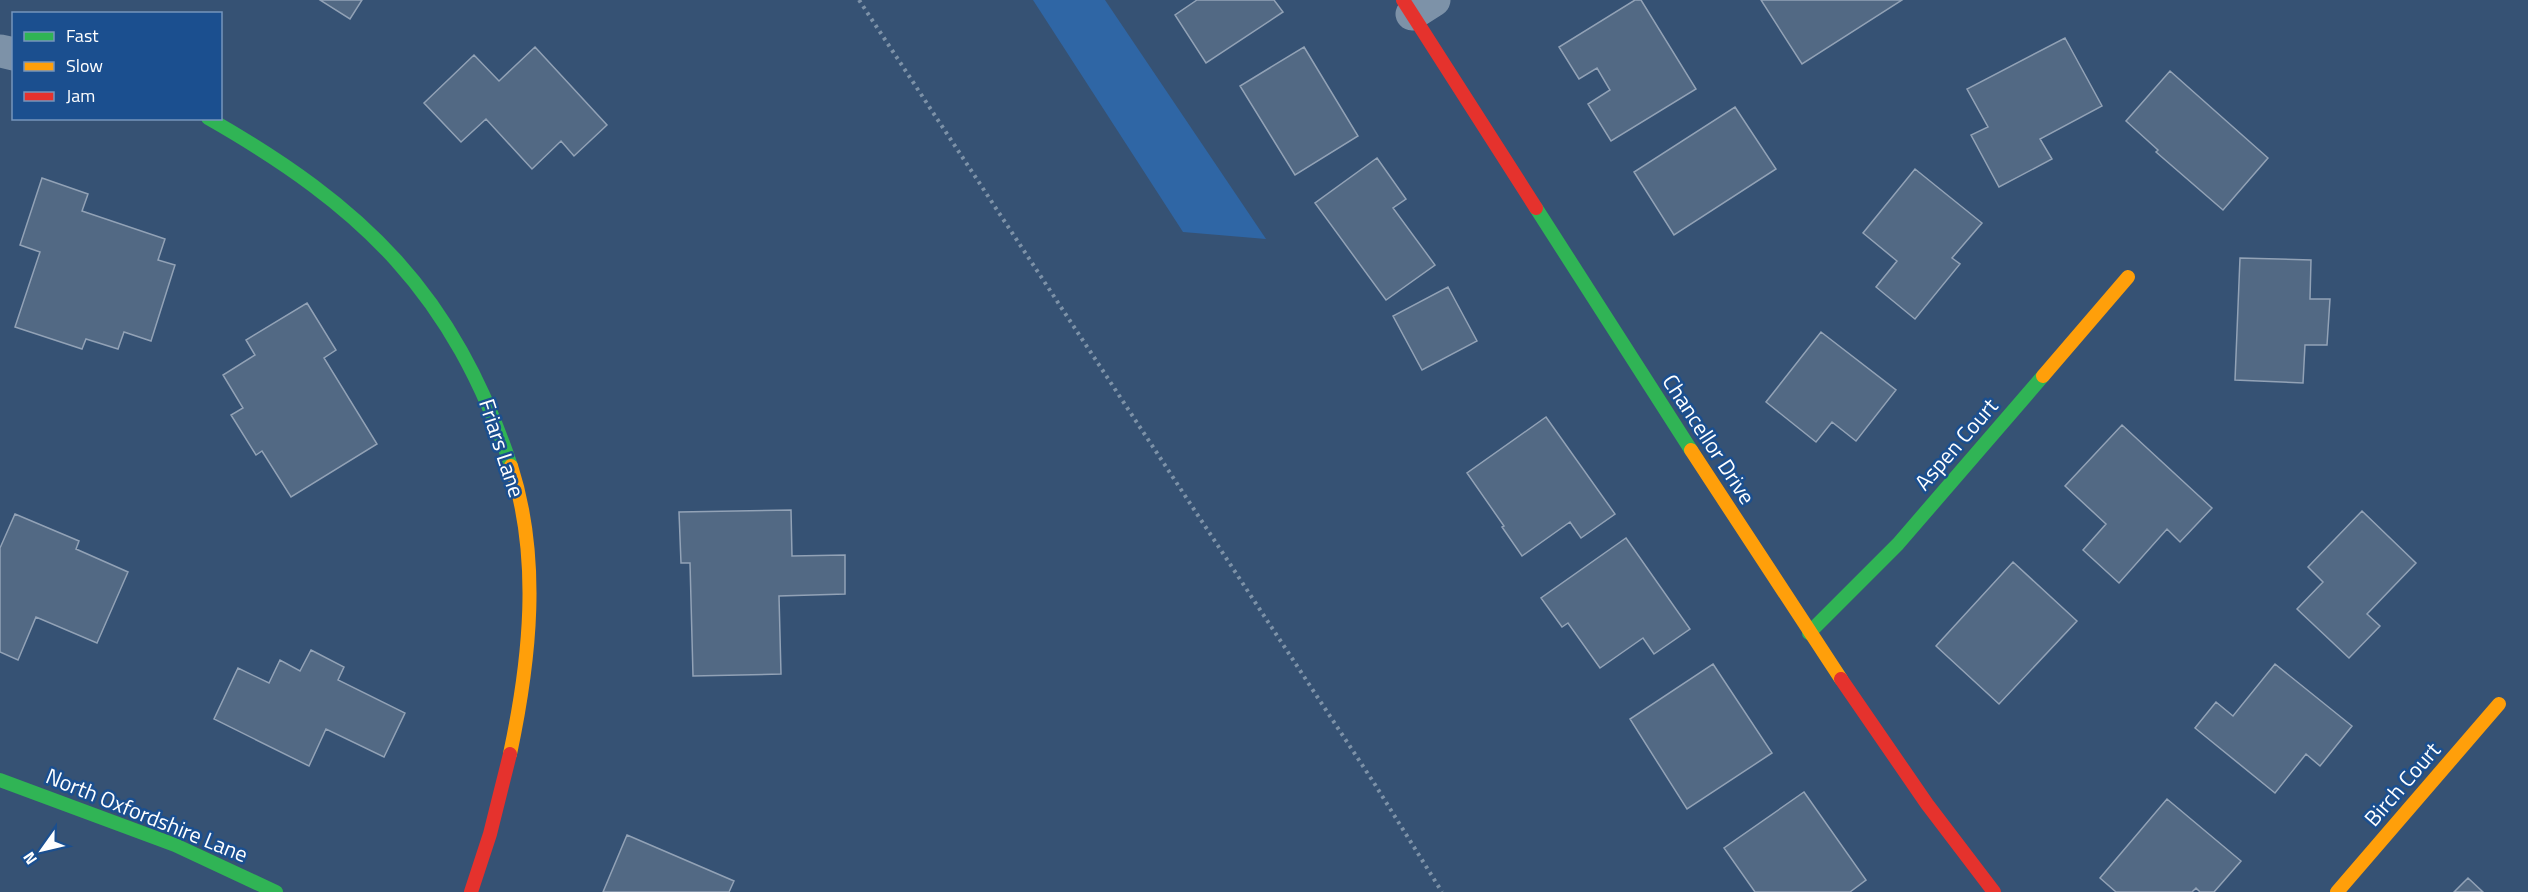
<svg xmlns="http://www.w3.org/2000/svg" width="2528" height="892" font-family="'Titillium Web',sans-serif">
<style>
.green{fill:#2f66a5}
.building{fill:#526984;stroke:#92a2b6;stroke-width:1.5}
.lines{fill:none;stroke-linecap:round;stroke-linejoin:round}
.path{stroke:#7d92a8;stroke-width:4;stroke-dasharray:3 4.5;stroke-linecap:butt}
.street{stroke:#7d92a8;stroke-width:33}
.fast{stroke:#30b455;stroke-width:14}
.slow{stroke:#ff9f0a;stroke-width:14}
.jam{stroke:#e5322d;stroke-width:14}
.labels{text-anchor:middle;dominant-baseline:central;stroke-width:5;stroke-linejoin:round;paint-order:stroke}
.street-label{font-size:22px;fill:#fff;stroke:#1b4f8f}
</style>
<rect width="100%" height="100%" fill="#365274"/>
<path class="green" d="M 1033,0 L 1105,0 L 1266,239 L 1183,232 Z"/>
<path class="building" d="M 320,0 L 362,0 L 350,19 Z
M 1197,0 L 1274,0 L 1283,12 L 1206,63 L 1175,15 Z
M 1635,0 L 1641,0 L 1696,89 L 1611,141 L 1588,104 L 1610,90 L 1597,68 L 1579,79 L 1559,47 Z
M 1761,0 L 1902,0 L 1802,64 Z
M 2065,38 L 2102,106 L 2040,139 L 2052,159 L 1999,187 L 1971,135 L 1988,127 L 1967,89 Z
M 535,47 L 607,125 L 574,156 L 561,141 L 532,169 L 486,119 L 461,142 L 424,103 L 474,55 L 499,81 Z
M 1304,47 L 1358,136 L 1295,175 L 1240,86 Z
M 2170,71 L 2268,158 L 2223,210 L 2156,152 L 2158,150 L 2126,121 Z
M 1735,107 L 1776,169 L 1674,235 L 1634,172 Z
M 1377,158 L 1406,199 L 1393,208 L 1435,265 L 1386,300 L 1315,203 Z
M 1915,169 L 1982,223 L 1952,258 L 1960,264 L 1915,319 L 1876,287 L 1897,261 L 1863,233 Z
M 42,178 L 88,194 L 82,211 L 165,239 L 158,260 L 175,265 L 151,341 L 124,332 L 118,349 L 86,339 L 82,349 L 15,327 L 40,252 L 20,245 Z
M 2240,258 L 2311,260 L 2310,299 L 2330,299 L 2327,345 L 2305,345 L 2303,383 L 2235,380 Z
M 1448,287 L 1477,341 L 1422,370 L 1393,316 Z
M 307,303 L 336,350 L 324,358 L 377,444 L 291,497 L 262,451 L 256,455 L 231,415 L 243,408 L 223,375 L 255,355 L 246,340 Z
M 1821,332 L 1896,390 L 1856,441 L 1832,422 L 1816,442 L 1766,402 Z
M 1546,417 L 1615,514 L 1581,538 L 1570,522 L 1522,556 L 1502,527 L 1504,526 L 1467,473 Z
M 2122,425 L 2212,508 L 2180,542 L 2167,529 L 2119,583 L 2083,550 L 2106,524 L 2065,486 Z
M 791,510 L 792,556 L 845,555 L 845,594 L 779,596 L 781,674 L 693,676 L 690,563 L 681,563 L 679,512 Z
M 2362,511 L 2416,563 L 2367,614 L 2380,626 L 2349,658 L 2297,609 L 2323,582 L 2308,567 Z
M 15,514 L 79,541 L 76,549 L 128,572 L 97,643 L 36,617 L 18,660 L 0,652 L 0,548 Z
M 1626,538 L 1690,629 L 1654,654 L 1643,638 L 1600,668 L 1568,623 L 1562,627 L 1541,598 Z
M 2013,562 L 2077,621 L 1999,704 L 1936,646 Z
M 311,650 L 344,667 L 338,680 L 405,713 L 384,757 L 326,729 L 309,766 L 214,719 L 238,668 L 269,683 L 280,660 L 300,671 Z
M 1713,664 L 1772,753 L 1687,809 L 1630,719 Z
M 2275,664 L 2352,726 L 2320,766 L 2306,754 L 2275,793 L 2195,728 L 2216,702 L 2233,716 Z
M 1804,792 L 1866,880 L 1850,892 L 1755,892 L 1724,848 Z
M 2167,799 L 2241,861 L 2214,892 L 2200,892 L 2196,888 L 2192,892 L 2116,892 L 2100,878 Z
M 627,835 L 734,881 L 729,892 L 603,892 Z
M 2468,878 L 2483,892 L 2454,892 Z"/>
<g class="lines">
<path class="path" d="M 859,0 L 1374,783 L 1442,892"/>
<path class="street" d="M 1412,14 L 1434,0
M 0,51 L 14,54"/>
<path class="fast" d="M 208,118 C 364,207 453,293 511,466
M 1536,208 L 1691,450
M 1809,633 L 1898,544 L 2043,376
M 0,780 L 175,845 L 276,892"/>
<path class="slow" d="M 2043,376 L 2128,277
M 1691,450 L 1841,679
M 510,754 C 530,660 541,559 511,466
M 2337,892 L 2499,704"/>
<path class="jam" d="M 1403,0 L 1536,208
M 1841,679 L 1927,804 L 1994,892
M 471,892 L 490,834 L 510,754"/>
</g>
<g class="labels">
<g class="street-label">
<text transform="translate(1709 439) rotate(57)">Chancellor Drive</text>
<text transform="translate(1956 444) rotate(-49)">Aspen Court</text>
<text transform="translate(502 448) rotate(72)">Friars Lane</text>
<text transform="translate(2402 784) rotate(-49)">Birch Court</text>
<text transform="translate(147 815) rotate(22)">North Oxfordshire Lane</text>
</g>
</g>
<rect x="12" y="12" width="210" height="108" fill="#1b4f8f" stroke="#7695bc" stroke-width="1.5"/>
<rect x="24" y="32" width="30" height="9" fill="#30b455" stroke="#7695bc" stroke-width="1.5"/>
<text x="66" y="42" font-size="18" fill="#ffffff">Fast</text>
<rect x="24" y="62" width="30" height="9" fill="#ff9f0a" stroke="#7695bc" stroke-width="1.5"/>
<text x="66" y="72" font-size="18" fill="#ffffff">Slow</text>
<rect x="24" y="92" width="30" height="9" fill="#e5322d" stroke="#7695bc" stroke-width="1.5"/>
<text x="66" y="102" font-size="18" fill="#ffffff">Jam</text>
<g transform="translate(42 850) rotate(236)" stroke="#1b4f8f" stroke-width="4.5" paint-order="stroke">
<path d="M0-4.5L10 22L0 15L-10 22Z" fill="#ffffff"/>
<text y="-9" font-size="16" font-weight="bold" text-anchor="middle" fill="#ffffff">N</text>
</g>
</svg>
